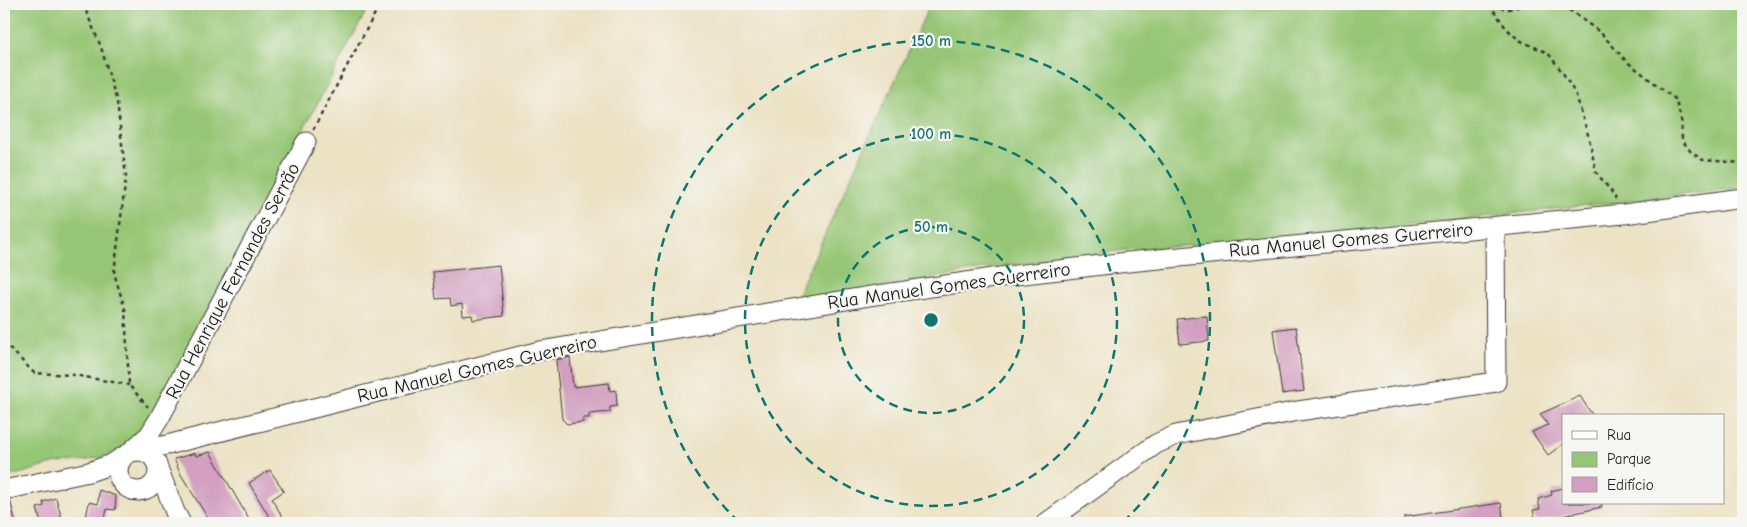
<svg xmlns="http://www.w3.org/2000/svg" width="1747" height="527" font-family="'Comic Neue',sans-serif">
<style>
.green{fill:#96c675;stroke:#597148}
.building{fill:#d29fc0}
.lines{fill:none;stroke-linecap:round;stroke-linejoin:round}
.minor-casing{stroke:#3b3a35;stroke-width:21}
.path{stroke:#3b3a35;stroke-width:2.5;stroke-dasharray:4 4;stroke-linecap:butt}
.minor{stroke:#fff;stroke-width:19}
.ring{fill:none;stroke:#0f766e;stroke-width:2.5;stroke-dasharray:9 6}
.labels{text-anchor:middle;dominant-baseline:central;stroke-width:4.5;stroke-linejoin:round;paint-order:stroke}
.street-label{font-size:19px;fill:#1c1c1c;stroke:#f6f6f2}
.centre{fill:#0f766e;stroke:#f6f6f2;stroke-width:2.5}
.ring-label{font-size:15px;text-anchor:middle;font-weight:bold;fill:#0f766e;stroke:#f6f6f2;stroke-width:4.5;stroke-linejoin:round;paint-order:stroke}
</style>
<rect width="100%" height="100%" fill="#f6f6f2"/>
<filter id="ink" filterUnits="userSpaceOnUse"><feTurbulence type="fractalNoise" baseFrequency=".02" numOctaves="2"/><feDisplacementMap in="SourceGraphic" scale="10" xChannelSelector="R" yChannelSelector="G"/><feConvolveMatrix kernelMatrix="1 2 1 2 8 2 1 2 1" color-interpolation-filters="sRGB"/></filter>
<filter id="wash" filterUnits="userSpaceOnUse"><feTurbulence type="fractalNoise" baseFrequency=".0096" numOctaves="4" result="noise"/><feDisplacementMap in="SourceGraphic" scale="20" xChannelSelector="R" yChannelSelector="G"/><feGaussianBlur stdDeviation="1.12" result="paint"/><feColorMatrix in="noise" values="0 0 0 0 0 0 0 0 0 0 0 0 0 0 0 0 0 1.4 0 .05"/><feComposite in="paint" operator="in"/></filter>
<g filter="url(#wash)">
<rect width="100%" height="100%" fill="#ece2c4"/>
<path class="green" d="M 4,4 L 370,4 L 143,432 L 128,446 L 109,455 L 84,461 L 57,463 L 4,478 Z
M 930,4 L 1743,4 L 1743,188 L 1284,239 L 1125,250 L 996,267 L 794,302 Z"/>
<g id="blocks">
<path class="building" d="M 499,265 L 504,316 L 473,320 L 472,315 L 463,316 L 462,304 L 451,306 L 450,298 L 436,299 L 433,272 Z
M 1207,316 L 1209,341 L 1180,344 L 1177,319 Z
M 1296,327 L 1304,391 L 1282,394 L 1273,330 Z
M 570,357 L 573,387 L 609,383 L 610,391 L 616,390 L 617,406 L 610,407 L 610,412 L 589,414 L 589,418 L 583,418 L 583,422 L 567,424 L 562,419 L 556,360 Z
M 1580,396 L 1593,416 L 1563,416 L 1563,444 L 1548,455 L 1532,432 L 1548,425 L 1540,414 Z
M 210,452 L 251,523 L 214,523 L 211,519 L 209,520 L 180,473 L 174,459 L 195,453 L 196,456 Z
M 270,470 L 284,491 L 272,499 L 286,523 L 273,523 L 249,483 Z
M 1563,488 L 1563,503 L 1601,503 L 1602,507 L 1536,522 L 1533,510 L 1540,509 L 1538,499 L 1552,495 L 1551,491 Z
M 99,490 L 116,496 L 115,510 L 107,509 L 104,523 L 85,523 L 89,502 L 98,504 Z
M 56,498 L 63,523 L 41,523 L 37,508 L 44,506 L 43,502 Z
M 10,500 L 16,523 L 4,523 L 4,501 Z
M 1501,503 L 1504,523 L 1404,523 L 1404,517 Z"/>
</g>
</g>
<g filter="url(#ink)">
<use href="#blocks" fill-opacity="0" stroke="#3b3a35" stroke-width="1"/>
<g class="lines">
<defs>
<path id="minor" d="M 135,451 L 167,445 L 540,351 L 870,296 L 1007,276 L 1128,262 L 1624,214 L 1743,198
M118 471a20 20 0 1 1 40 0a20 20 0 1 1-40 0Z
M 130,452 L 149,435 L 159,419 L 306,142
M 158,468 L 175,512 L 181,523
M 4,490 L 89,472 L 112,464 L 124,456
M 1046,523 L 1156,444 L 1176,435 L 1298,411 L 1496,382 L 1495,227"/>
</defs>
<use href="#minor" class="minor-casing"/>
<path class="path" d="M 83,4 L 101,47 L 117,102 L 126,177 L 114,273 L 125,309 L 129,385 L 148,407
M 1489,4 L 1506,28 L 1519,40 L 1548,53 L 1563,73 L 1576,95 L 1589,138 L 1596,172 L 1611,191 L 1616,199
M 1554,4 L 1571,11 L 1601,33 L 1626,61 L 1675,99 L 1681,118 L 1682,140 L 1691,152 L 1703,160 L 1743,163
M 1492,6 L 1508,9 L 1534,4
M 313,130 L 380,4
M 4,342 L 34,373 L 74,375 L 129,385"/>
<use href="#minor" class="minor"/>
</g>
</g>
<g class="ring">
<circle cx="931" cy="320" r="93"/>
<circle cx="931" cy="320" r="186"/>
<path d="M739 522A279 279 0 1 1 1123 522"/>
</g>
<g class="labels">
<g class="street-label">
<text transform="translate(1351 240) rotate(-5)">Rua Manuel Gomes Guerreiro</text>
<text transform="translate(233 281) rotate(-62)">Rua Henrique Fernandes Serrão</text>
<text transform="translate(949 286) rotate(-8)">Rua Manuel Gomes Guerreiro</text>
<text transform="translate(477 369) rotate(-13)">Rua Manuel Gomes Guerreiro</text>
</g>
</g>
<circle cx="931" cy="320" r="8" class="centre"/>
<g class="ring-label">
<text x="931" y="46">150 m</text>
<text x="931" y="139">100 m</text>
<text x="931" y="232">50 m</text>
</g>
<rect width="1747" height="527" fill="none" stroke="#f6f6f2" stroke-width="20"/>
<rect x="1562" y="414" width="162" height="90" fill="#f6f6f2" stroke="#9f9f9c"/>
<rect x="1572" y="431" width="25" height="8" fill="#ffffff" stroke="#9f9f9c"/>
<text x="1607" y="440" font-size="15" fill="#1c1c1c">Rua</text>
<rect x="1572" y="452" width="25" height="15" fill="#96c675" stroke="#9f9f9c"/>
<text x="1607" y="464" font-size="15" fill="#1c1c1c">Parque</text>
<rect x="1572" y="477" width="25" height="15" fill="#d29fc0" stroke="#9f9f9c"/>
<text x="1607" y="490" font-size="15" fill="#1c1c1c">Edifício</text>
</svg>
